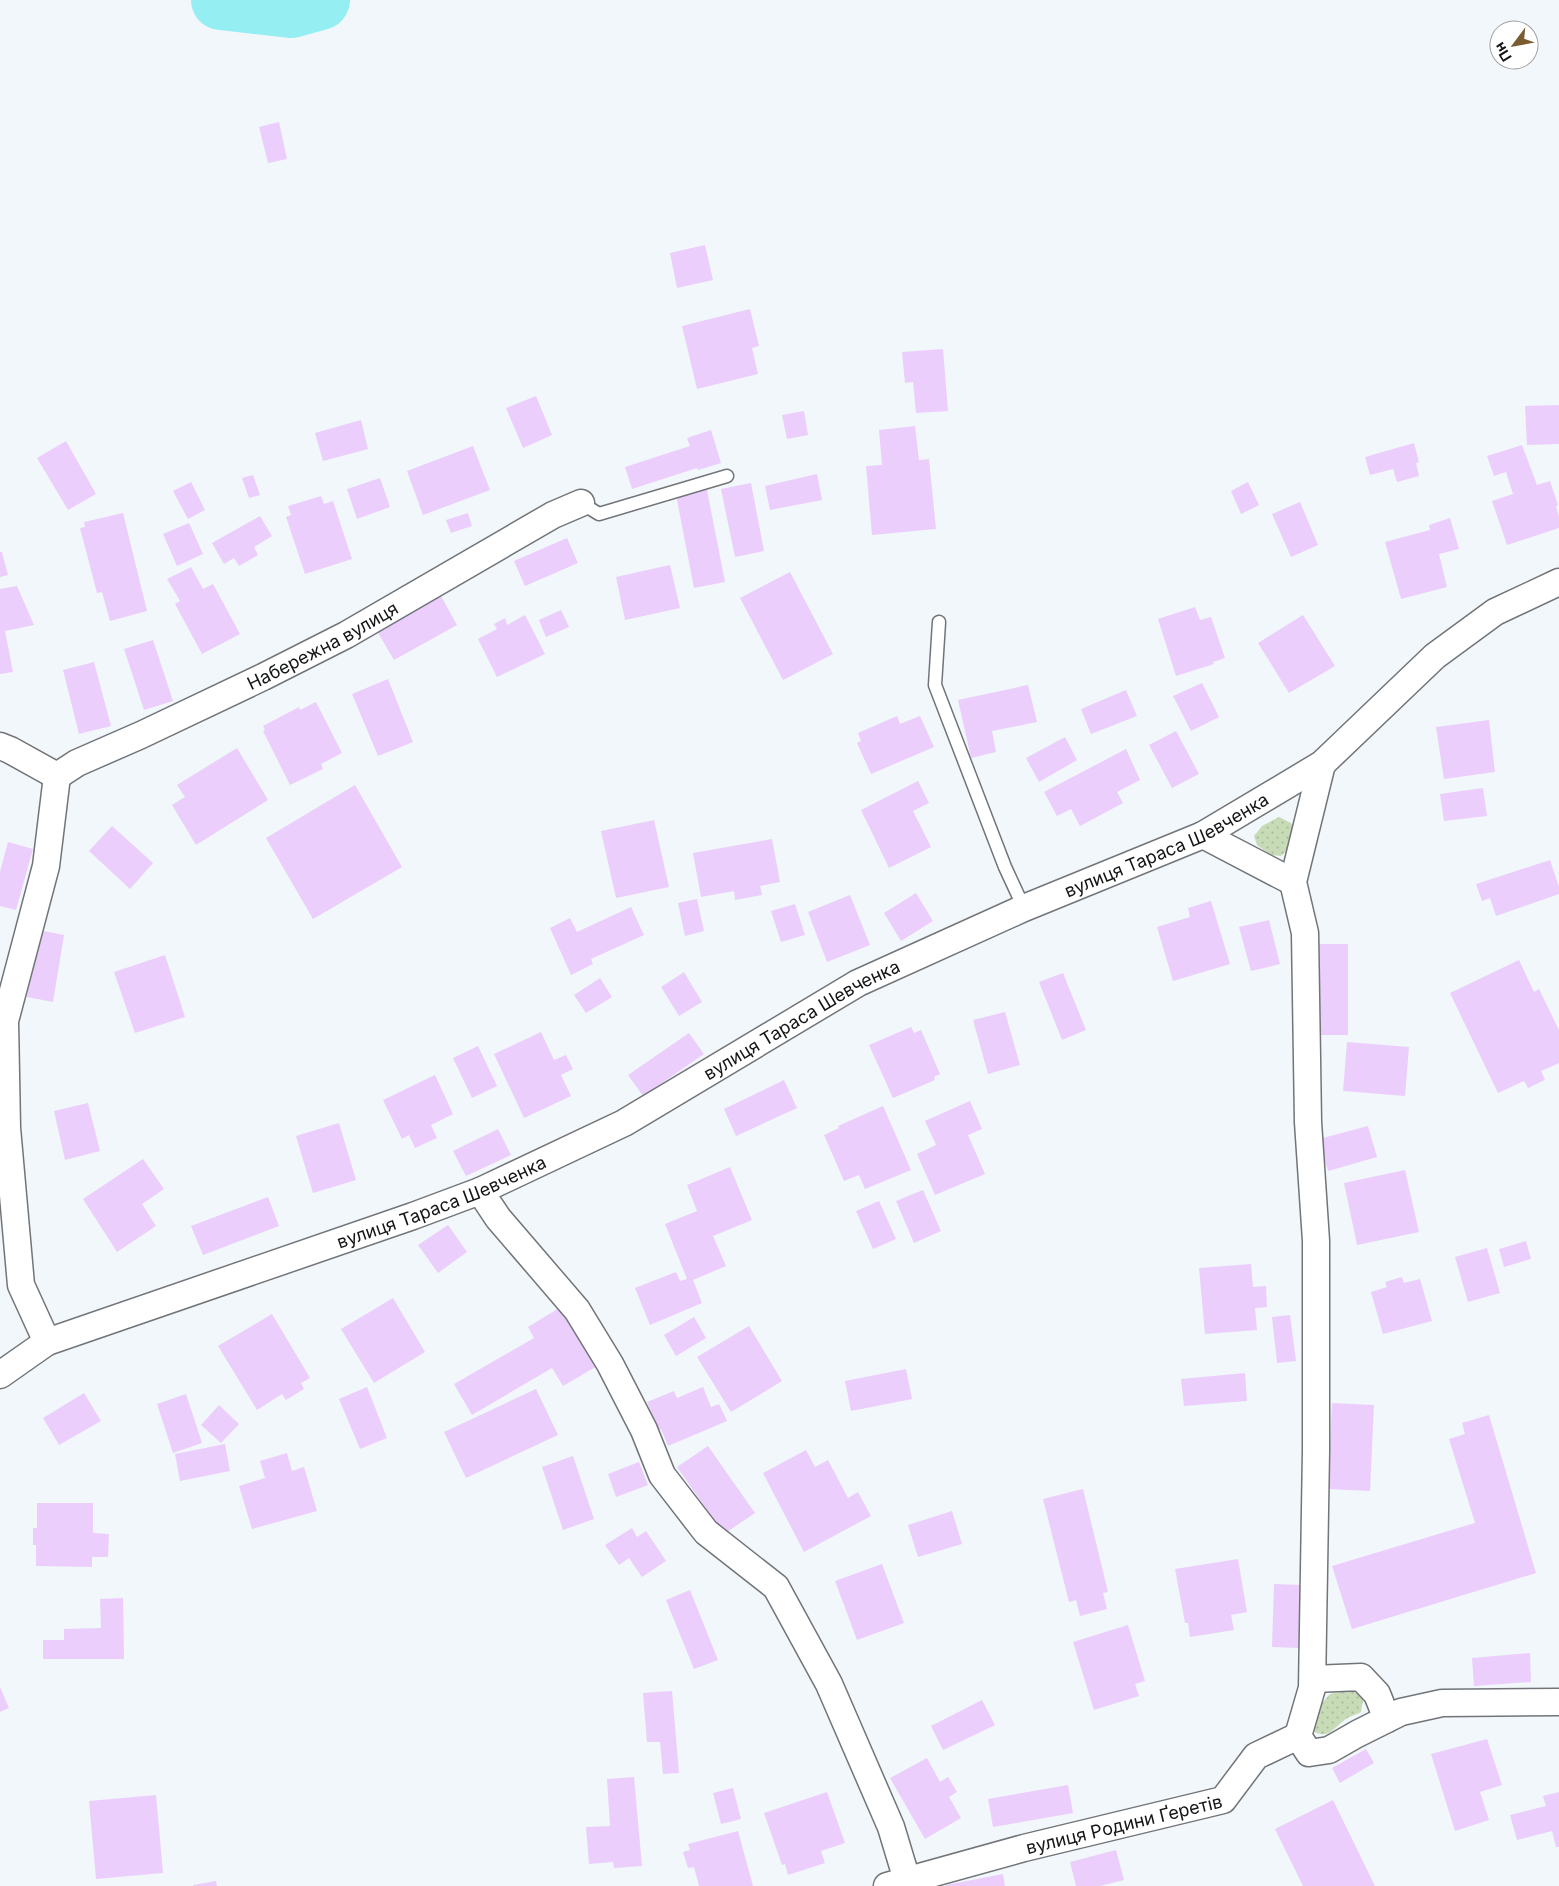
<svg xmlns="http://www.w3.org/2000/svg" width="1559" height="1886" font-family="Inter,sans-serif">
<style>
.grass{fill:url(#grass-dots)}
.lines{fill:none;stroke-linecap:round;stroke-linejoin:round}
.river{stroke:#95eff2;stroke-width:60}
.building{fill:#ebcefc}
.lane-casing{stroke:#717579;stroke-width:15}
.street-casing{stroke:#717579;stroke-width:29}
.lane{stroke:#fff;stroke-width:12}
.street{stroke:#fff;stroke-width:26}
.labels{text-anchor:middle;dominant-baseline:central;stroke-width:5;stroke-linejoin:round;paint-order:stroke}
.street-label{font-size:18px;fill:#131516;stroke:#fff}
</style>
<defs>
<pattern id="grass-dots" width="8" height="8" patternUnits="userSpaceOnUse" patternTransform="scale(1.25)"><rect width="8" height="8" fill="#c7dbb7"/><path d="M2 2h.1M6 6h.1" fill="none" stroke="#aabb9d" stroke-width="1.8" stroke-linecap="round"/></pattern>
</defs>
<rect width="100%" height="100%" fill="#f2f7fb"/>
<path class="grass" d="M 1279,817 L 1291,823 L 1298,832 L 1297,842 L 1281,856 L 1271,855 L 1257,845 L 1254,836 L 1262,826 Z
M 1346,1691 C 1355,1691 1358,1693 1363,1700 L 1361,1712 C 1356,1715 1350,1716 1346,1719 C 1332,1728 1330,1741 1311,1730 L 1318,1708 L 1330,1694 Z"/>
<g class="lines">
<path class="river" d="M 221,0 L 291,8 L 320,0"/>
</g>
<path class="building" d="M 279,122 L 287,159 L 268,163 L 259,127 Z
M 705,245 L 713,280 L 677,288 L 670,253 Z
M 750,309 L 759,346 L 752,348 L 758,374 L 697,389 L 682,326 Z
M 943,349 L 948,411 L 916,413 L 913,382 L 905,383 L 902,352 Z
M 536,396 L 552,435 L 523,448 L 506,408 Z
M 1559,405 L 1559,444 L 1527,445 L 1525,406 Z
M 804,411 L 808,435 L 787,439 L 782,415 Z
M 361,420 L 368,449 L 323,461 L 315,433 Z
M 915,426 L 919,460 L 929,459 L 936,529 L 872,535 L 866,466 L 882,465 L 879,430 Z
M 711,430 L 721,463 L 698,470 L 697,468 L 632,489 L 625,467 L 690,446 L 687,438 Z
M 66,441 L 96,494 L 68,510 L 37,458 Z
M 1414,443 L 1419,462 L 1416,463 L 1419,476 L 1397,482 L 1393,469 L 1370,475 L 1365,457 Z
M 1522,445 L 1537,485 L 1550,481 L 1558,505 L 1556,506 L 1559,517 L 1559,528 L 1507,545 L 1492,501 L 1513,494 L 1506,472 L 1494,476 L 1487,456 Z
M 473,446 L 490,490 L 423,515 L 407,471 Z
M 817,474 L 822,500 L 770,510 L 765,486 Z
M 253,475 L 260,495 L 249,498 L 242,478 Z
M 380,478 L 390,507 L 357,519 L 347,489 Z
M 191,482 L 205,510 L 188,519 L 173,491 Z
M 1248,482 L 1259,505 L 1241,514 L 1231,491 Z
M 751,483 L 764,551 L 735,557 L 721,489 Z
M 707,490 L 725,582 L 694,588 L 676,495 Z
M 321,496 L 324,504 L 333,501 L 352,559 L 305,574 L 286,517 L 291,515 L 288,506 Z
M 1300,502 L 1318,545 L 1291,557 L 1272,514 Z
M 123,513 L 147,611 L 110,621 L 102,592 L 97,593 L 80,528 L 85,527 L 84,522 Z
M 468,513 L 472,526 L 451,533 L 446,520 Z
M 260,516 L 272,536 L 254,547 L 258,555 L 239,566 L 234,558 L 224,564 L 212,543 Z
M 1450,518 L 1459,549 L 1439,554 L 1447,587 L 1401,599 L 1385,542 L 1430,530 L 1429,525 Z
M 189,523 L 203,554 L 177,566 L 163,534 Z
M 567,538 L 578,563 L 525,586 L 514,561 Z
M 0,552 L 2,552 L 8,575 L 0,577 Z
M 670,565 L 680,608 L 625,620 L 616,577 Z
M 191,567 L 203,589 L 213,584 L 240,634 L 202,654 L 175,604 L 180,601 L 167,579 Z
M 790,572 L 833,654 L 783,680 L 740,598 Z
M 17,586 L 34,625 L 5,631 L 13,672 L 0,674 L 0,589 Z
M 441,596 L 457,625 L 394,660 L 377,631 Z
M 1195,607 L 1200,620 L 1211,617 L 1225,658 L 1213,662 L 1214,664 L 1176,676 L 1158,619 Z
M 561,610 L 569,627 L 546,637 L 539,620 Z
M 525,615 L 545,654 L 497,677 L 478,639 L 497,629 L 494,624 L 505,618 L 507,625 Z
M 1303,615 L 1335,666 L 1289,693 L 1258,643 Z
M 153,640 L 173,701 L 144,710 L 124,649 Z
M 94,662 L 111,726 L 79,734 L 63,670 Z
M 388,679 L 413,742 L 378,756 L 352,694 Z
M 1202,683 L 1219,717 L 1191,731 L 1173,696 Z
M 1028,685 L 1037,722 L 992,731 L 996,752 L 971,758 L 958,700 Z
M 1126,690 L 1137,716 L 1091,734 L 1081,709 Z
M 316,702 L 342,753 L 321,764 L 323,769 L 290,785 L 263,731 L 265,730 L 263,726 L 299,707 L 300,710 Z
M 897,716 L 900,724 L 920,716 L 934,747 L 871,774 L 857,743 L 861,741 L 858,733 Z
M 1489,720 L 1495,772 L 1444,779 L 1436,727 Z
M 1176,731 L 1199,774 L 1172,788 L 1149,745 Z
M 1065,737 L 1077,760 L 1039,782 L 1026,758 Z
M 237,748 L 268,800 L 196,845 L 172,805 L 185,797 L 177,785 Z
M 1126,749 L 1140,780 L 1117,792 L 1123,803 L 1080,826 L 1071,809 L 1057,816 L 1044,792 Z
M 918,781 L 929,803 L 913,811 L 931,847 L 889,868 L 861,810 Z
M 355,785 L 402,867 L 313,919 L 266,838 Z
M 1483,788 L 1487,816 L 1444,821 L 1440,794 Z
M 654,820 L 669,887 L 616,898 L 601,831 Z
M 112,826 L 153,863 L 130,889 L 89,851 Z
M 772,839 L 780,882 L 760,886 L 762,895 L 735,900 L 734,891 L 701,897 L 693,853 Z
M 8,842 L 33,849 L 16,910 L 0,906 L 0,872 Z
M 1550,860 L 1559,887 L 1559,894 L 1496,916 L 1490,898 L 1482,901 L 1476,884 Z
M 916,893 L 933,921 L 901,941 L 884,913 Z
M 850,895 L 870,945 L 827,962 L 808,912 Z
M 697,899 L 704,931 L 685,936 L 678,903 Z
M 1211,901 L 1230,964 L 1173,981 L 1157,927 L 1190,917 L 1188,908 Z
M 795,904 L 805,935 L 781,942 L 771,911 Z
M 631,907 L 644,935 L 591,959 L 593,964 L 571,975 L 550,928 L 570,918 L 577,932 Z
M 1269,920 L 1280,964 L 1251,971 L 1239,927 Z
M 38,930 L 64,935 L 53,1002 L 27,997 Z
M 1315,944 L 1348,944 L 1348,1035 L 1314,1035 Z
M 165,955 L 185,1017 L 135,1033 L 114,972 Z
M 1519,960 L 1534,992 L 1539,989 L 1559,1030 L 1559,1063 L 1541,1071 L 1545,1080 L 1528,1088 L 1524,1081 L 1498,1093 L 1450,993 Z
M 684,972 L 702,1002 L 679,1016 L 661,987 Z
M 1063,973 L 1086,1030 L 1062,1040 L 1039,982 Z
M 600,978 L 612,997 L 586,1013 L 574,995 Z
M 1005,1012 L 1020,1065 L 988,1074 L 973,1020 Z
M 911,1027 L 914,1033 L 921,1030 L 940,1074 L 934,1077 L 935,1080 L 893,1098 L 869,1045 Z
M 541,1032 L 554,1060 L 566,1055 L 573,1069 L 561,1075 L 571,1096 L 524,1118 L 494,1054 Z
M 689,1033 L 704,1054 L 643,1096 L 628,1075 Z
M 1347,1042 L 1409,1047 L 1405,1096 L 1343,1091 Z
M 478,1046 L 497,1086 L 472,1098 L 453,1058 Z
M 435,1075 L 453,1114 L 431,1125 L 437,1138 L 415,1148 L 409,1135 L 402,1139 L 383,1100 Z
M 784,1080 L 797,1108 L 736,1136 L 724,1109 Z
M 970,1101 L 982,1129 L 968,1135 L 985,1174 L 935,1195 L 917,1154 L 936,1145 L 925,1121 Z
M 88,1103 L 100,1151 L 65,1160 L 54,1111 Z
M 883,1106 L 911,1170 L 865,1189 L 859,1175 L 844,1181 L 824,1135 L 839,1128 L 838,1126 Z
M 339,1123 L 356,1180 L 313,1193 L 296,1136 Z
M 1368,1126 L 1377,1157 L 1328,1171 L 1319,1139 Z
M 498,1129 L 511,1155 L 466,1176 L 453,1151 Z
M 143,1159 L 164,1189 L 142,1204 L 156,1226 L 117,1252 L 83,1199 Z
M 730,1167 L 752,1220 L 713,1236 L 726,1266 L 693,1280 L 702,1303 L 650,1325 L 635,1288 L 676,1272 L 680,1281 L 687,1279 L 665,1224 L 697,1211 L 687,1185 Z
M 1405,1170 L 1419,1232 L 1357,1245 L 1344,1183 Z
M 923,1190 L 941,1231 L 914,1243 L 896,1201 Z
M 268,1197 L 279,1226 L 203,1255 L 191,1226 Z
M 879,1201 L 896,1239 L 873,1249 L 856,1211 Z
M 448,1225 L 467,1252 L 438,1273 L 418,1245 Z
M 1526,1241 L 1531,1259 L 1504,1267 L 1499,1249 Z
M 1487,1248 L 1500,1293 L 1468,1302 L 1455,1257 Z
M 1251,1264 L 1253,1287 L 1266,1286 L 1267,1307 L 1255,1308 L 1257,1330 L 1205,1334 L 1199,1268 Z
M 1402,1277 L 1404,1283 L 1420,1279 L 1432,1321 L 1383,1334 L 1371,1292 L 1387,1287 L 1385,1282 Z
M 393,1298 L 425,1352 L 374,1383 L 341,1329 Z
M 564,1305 L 599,1365 L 563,1386 L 552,1368 L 472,1415 L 454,1384 L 534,1338 L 528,1327 Z
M 272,1314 L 310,1378 L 301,1383 L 304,1389 L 286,1400 L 282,1394 L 257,1410 L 218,1346 Z
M 1290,1315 L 1296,1361 L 1277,1363 L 1272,1317 Z
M 694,1317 L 706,1338 L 676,1356 L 664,1335 Z
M 749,1326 L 782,1381 L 731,1412 L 697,1357 Z
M 906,1369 L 912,1399 L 851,1411 L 845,1381 Z
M 1245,1373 L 1247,1401 L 1184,1406 L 1181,1379 Z
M 367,1387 L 387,1438 L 360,1449 L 339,1399 Z
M 703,1387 L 711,1407 L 719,1404 L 727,1421 L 668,1446 L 661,1429 L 658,1430 L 647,1402 L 674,1391 L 677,1398 Z
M 536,1389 L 558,1435 L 466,1478 L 444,1432 Z
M 84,1393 L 101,1421 L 59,1445 L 43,1418 Z
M 186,1394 L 202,1443 L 173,1453 L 157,1404 Z
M 1332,1403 L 1374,1405 L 1370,1491 L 1328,1489 Z
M 219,1405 L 239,1424 L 221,1443 L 201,1425 Z
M 1489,1415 L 1536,1573 L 1352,1629 L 1332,1566 L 1475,1523 L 1449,1439 L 1465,1434 L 1462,1423 Z
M 225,1444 L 230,1471 L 180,1481 L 175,1454 Z
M 708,1446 L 755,1513 L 724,1534 L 677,1467 Z
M 806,1450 L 815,1467 L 828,1460 L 848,1498 L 858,1492 L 871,1516 L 804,1552 L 763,1473 Z
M 287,1453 L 292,1471 L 304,1467 L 317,1511 L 252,1529 L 239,1486 L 265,1478 L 260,1461 Z
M 573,1456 L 594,1519 L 563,1530 L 542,1467 Z
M 639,1462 L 648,1485 L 616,1497 L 608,1474 Z
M 1083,1489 L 1108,1592 L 1103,1593 L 1107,1609 L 1080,1616 L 1076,1600 L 1069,1602 L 1043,1499 Z
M 37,1503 L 93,1503 L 93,1533 L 109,1534 L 108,1557 L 92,1557 L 92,1567 L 36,1566 L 36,1545 L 33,1545 L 33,1528 L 37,1528 Z
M 952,1511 L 962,1544 L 918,1557 L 908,1525 Z
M 632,1528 L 637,1537 L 646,1531 L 666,1561 L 642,1577 L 629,1558 L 619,1565 L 605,1545 Z
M 1238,1559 L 1247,1612 L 1231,1615 L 1234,1630 L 1190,1637 L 1188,1623 L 1185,1623 L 1175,1569 Z
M 882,1564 L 904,1623 L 857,1640 L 835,1581 Z
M 1274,1584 L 1301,1585 L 1299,1648 L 1272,1647 Z
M 690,1590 L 718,1660 L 694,1669 L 666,1600 Z
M 123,1598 L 124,1659 L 43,1659 L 43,1640 L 64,1640 L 64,1629 L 101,1628 L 100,1599 Z
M 1128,1625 L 1145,1681 L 1135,1684 L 1139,1696 L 1094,1710 L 1073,1642 Z
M 1530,1653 L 1531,1682 L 1474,1686 L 1472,1658 Z
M 0,1687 L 9,1708 L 0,1712 Z
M 672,1691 L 679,1773 L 663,1774 L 660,1742 L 647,1742 L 643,1693 Z
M 982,1700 L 995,1725 L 943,1750 L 931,1726 Z
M 1487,1739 L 1502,1785 L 1480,1792 L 1489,1820 L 1455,1831 L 1431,1754 Z
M 1366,1749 L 1374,1763 L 1340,1783 L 1332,1768 Z
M 927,1758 L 940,1782 L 948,1777 L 957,1792 L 949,1797 L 961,1818 L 925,1839 L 890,1778 Z
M 634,1777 L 642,1866 L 614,1868 L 613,1862 L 589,1864 L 586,1827 L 610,1826 L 607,1779 Z
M 1068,1785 L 1073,1813 L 993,1827 L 988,1799 Z
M 733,1788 L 741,1819 L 721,1824 L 713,1793 Z
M 827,1792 L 845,1843 L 821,1851 L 825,1863 L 788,1875 L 785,1864 L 782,1865 L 764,1813 Z
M 1559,1792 L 1559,1847 L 1556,1847 L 1552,1831 L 1517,1840 L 1510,1815 L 1546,1806 L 1543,1796 Z
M 156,1795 L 163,1873 L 96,1879 L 89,1801 Z
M 1333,1800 L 1375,1886 L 1303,1886 L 1275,1829 Z
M 738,1831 L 753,1886 L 699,1886 L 694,1867 L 688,1868 L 683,1852 L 690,1850 L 688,1844 Z
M 1116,1850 L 1124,1880 L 1100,1886 L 1076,1886 L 1070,1862 Z
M 1003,1874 L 1005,1886 L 946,1886 L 946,1885 Z
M 216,1881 L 217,1886 L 193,1886 L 193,1885 Z"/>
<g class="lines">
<defs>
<path id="lane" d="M 581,503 L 599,514 L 727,476
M 939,622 L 935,685 L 1005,867 L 1024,908"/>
<g id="street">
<path d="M 0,746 L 10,750 L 57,776"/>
<path id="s1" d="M 57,776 L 77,763 L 141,735 L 263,677 L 346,635 L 553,515 L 581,503"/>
<path d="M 1203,835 L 1293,882"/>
<path d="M 480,1191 L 498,1218 L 577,1310 L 610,1364 L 644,1430 L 662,1475 L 706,1532 L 776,1587 L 829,1684 L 891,1827 L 907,1880"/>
<path d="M 47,1342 L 21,1285 L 7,1128 L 5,1021 L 46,866 L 57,776"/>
<path id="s2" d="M 0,1375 L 47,1342 L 413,1216 L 480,1191 L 624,1123 L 858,983 L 1024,908 L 1203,835 L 1322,764 L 1435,656 L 1495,612 L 1559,582"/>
<path d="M 1313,1679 L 1361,1677 L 1377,1694 L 1387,1719"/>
<path d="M 1298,1736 L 1312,1688 L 1316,1451 L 1316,1241 L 1308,1122 L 1305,933 L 1293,882 L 1322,764"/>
<path d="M 1298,1736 L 1309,1753 L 1329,1750 L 1357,1734 L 1401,1712 L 1442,1703 L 1559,1702"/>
<path id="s3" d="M 887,1886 L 1024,1848 L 1223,1800 L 1256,1756 L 1298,1736"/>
</g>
</defs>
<use href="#lane" class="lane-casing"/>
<use href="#street" class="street-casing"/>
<use href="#lane" class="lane"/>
<use href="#street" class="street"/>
</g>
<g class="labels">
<g class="street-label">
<text stroke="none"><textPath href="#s1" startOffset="296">Набережна вулиця</textPath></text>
<text stroke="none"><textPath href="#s2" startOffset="1286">вулиця Тараса Шевченка</textPath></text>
<text stroke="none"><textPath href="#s2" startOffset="881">вулиця Тараса Шевченка</textPath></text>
<text stroke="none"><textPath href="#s2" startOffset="476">вулиця Тараса Шевченка</textPath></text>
<text stroke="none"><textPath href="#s3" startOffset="245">вулиця Родини Ґеретів</textPath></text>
</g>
</g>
<g transform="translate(1514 45) rotate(238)"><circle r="24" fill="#ffffff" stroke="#a1a1a2"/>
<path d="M0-4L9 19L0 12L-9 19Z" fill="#7a5c30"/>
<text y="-8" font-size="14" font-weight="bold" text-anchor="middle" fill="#131516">Пн</text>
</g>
</svg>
